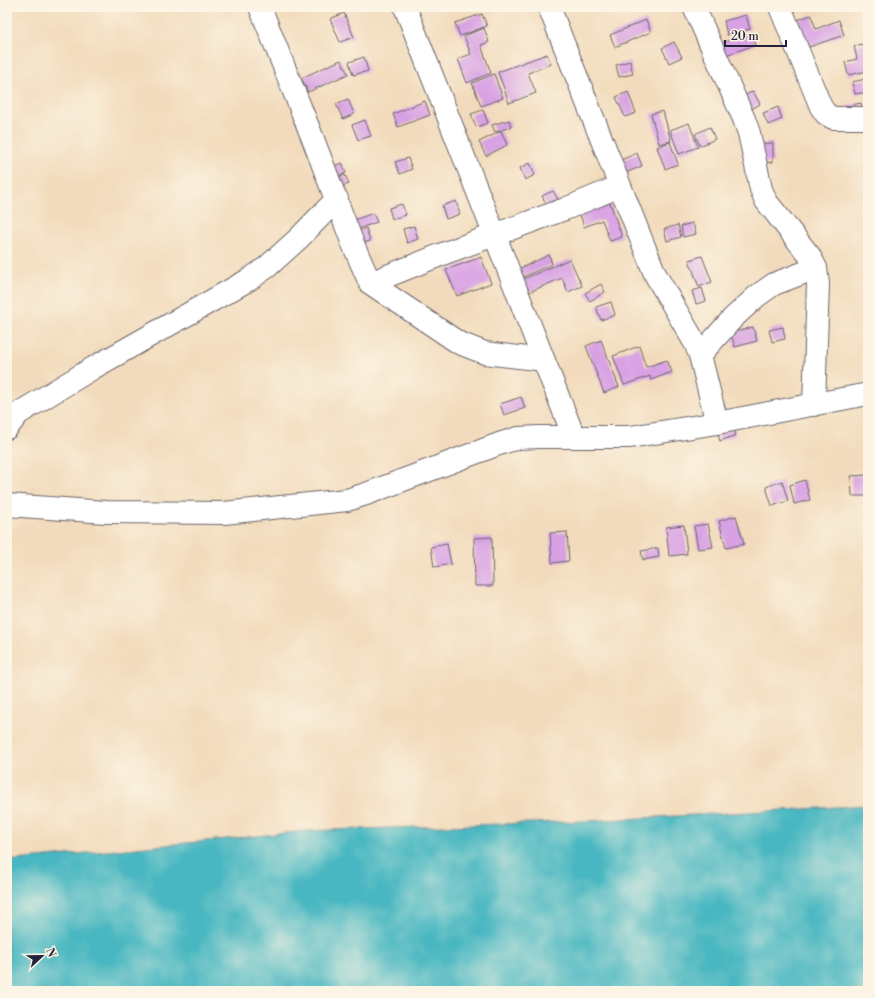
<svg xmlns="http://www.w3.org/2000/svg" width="875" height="998" font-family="'Libre Bodoni',serif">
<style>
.water{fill:#48b7c1;stroke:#356c7e}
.building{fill:#d8a1e3}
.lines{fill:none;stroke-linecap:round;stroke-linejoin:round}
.minor-casing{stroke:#6b6368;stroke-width:24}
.minor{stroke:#fff;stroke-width:22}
</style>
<rect width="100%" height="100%" fill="#fcf5e5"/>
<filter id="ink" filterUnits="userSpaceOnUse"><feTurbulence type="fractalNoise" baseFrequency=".025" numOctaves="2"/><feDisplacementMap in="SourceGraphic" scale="8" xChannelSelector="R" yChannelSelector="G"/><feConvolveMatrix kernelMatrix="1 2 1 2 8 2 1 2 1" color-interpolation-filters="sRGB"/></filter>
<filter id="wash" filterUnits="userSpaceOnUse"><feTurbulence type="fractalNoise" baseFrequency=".012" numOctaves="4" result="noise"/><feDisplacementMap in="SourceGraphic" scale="16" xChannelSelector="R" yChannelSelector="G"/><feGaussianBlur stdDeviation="0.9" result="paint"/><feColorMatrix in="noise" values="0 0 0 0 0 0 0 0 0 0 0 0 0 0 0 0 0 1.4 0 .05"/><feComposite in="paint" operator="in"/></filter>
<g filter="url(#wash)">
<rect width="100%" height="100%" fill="#f2dbbc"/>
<path class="water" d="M 868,805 L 868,991 L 7,991 L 7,861 L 306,831 L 586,821 L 821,808 Z"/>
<g id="blocks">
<path class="building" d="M 864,7 L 868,7 L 868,17 Z
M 344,13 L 354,37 L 340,42 L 330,19 Z
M 482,14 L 487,26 L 460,36 L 455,23 Z
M 746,15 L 750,29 L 727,35 L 724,21 Z
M 811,15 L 816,29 L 839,20 L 844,35 L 806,48 L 797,20 Z
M 646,20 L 651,32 L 615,47 L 610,35 Z
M 484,28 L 489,42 L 481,45 L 491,73 L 467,83 L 458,59 L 471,54 L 464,36 Z
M 751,33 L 755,45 L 717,58 L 712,46 Z
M 674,42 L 682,57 L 669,63 L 662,48 Z
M 867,43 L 868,50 L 868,71 L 848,75 L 845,62 L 857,59 L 854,46 Z
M 547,54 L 551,64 L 528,73 L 536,93 L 509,103 L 498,72 Z
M 364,57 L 368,71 L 353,75 L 349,62 Z
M 341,60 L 348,74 L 308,92 L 301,78 Z
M 630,61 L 633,74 L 619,77 L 616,65 Z
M 494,74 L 503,98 L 481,106 L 472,83 Z
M 866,79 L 868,92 L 855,94 L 852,82 Z
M 753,91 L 760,104 L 742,115 L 734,102 Z
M 628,92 L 636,113 L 625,117 L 616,97 Z
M 348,99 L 354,114 L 343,119 L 336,104 Z
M 425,101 L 430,115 L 398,127 L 393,114 Z
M 861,103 L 864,115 L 850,118 L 847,106 Z
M 778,107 L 782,119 L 768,125 L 763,113 Z
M 483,110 L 488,123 L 476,127 L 471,114 Z
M 663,111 L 671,141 L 659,144 L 651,114 Z
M 365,120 L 371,136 L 358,140 L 352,125 Z
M 509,120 L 511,127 L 495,132 L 492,125 Z
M 689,123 L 698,147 L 679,154 L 670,130 Z
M 710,127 L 715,139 L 700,146 L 695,134 Z
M 501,131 L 507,145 L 486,156 L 479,142 Z
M 670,142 L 678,164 L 665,169 L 657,147 Z
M 773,143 L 773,162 L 761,163 L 760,144 Z
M 637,153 L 642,166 L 619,176 L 614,163 Z
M 408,158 L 412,169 L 400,174 L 395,162 Z
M 342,163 L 346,173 L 329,179 L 326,169 Z
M 530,163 L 535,175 L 525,180 L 520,168 Z
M 345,175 L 349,184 L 335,189 L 331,179 Z
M 553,191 L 559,201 L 548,207 L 542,196 Z
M 456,201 L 460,214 L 446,219 L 442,206 Z
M 610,203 L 622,237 L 610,241 L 602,220 L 584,227 L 580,214 Z
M 402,204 L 406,215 L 392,219 L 389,208 Z
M 373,213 L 377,222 L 355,230 L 352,221 Z
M 693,223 L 696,234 L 683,237 L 681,226 Z
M 678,225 L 681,237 L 667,241 L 664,229 Z
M 414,226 L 418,239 L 407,243 L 403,229 Z
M 366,228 L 370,241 L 357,245 L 353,233 Z
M 549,255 L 552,264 L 514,281 L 510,273 Z
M 702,256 L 712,282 L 699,287 L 689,260 Z
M 481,257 L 491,283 L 457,296 L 446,270 Z
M 570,259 L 582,286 L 568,292 L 562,278 L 520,296 L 514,283 Z
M 601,284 L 605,292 L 590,301 L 585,293 Z
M 702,288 L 706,301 L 696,304 L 692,291 Z
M 611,302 L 615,315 L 601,320 L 596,307 Z
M 753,327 L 757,341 L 735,347 L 731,333 Z
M 783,327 L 785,339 L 772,342 L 769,330 Z
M 601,340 L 619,387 L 604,393 L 586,346 Z
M 639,346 L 646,367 L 667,360 L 672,372 L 651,380 L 650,376 L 624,385 L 613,356 Z
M 521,397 L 525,408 L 504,415 L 500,404 Z
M 732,423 L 736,435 L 720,441 L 716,428 Z
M 868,475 L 868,496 L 852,496 L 851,476 Z
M 805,480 L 810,500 L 794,504 L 790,485 Z
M 782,481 L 788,501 L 772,506 L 766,487 Z
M 736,516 L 744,544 L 726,548 L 719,521 Z
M 708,524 L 713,547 L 698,549 L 694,526 Z
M 684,525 L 687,554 L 669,556 L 666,527 Z
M 567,532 L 569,561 L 552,563 L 550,533 Z
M 492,537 L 493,586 L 475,586 L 474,538 Z
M 447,544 L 451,564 L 434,567 L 431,547 Z
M 658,548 L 659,557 L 643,560 L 641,551 Z"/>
</g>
</g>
<g filter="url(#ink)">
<use href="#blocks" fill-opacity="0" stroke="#6b6368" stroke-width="1"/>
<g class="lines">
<defs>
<path id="minor" d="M 260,7 L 313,139 L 353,244 L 370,283 L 459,343 L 485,353 L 544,360
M 405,7 L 574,437
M 549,7 L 655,274 L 695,343 L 700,355 L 717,423
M 694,7 L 744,119 L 749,133 L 761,189 L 766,201 L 809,255 L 816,268 L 818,283 L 814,405
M 780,7 L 821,107 L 826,114 L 833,118 L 868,118
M 370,283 L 445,253 L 565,209 L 620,186
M 700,355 L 733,318 L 757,296 L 774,284 L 816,268
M 7,428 L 19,413 L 93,368 L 250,279 L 267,267 L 298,239 L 337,199
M 7,505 L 106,512 L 224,513 L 347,500 L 366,494 L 499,444 L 518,438 L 539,437 L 630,437 L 717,423 L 868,394"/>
</defs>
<use href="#minor" class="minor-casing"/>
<use href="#minor" class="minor"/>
</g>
</g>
<rect width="875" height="998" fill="none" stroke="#fcf5e5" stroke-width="24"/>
<g transform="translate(42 956) rotate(68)" stroke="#fcf5e5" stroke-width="3" paint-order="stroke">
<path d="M0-3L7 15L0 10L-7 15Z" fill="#22223b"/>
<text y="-6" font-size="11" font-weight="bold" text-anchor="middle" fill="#22223b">N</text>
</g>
<path d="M725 40v6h61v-6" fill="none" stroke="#22223b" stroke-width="2"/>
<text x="731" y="40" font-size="12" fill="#22223b" stroke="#fcf5e5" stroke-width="3" paint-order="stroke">20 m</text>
</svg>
